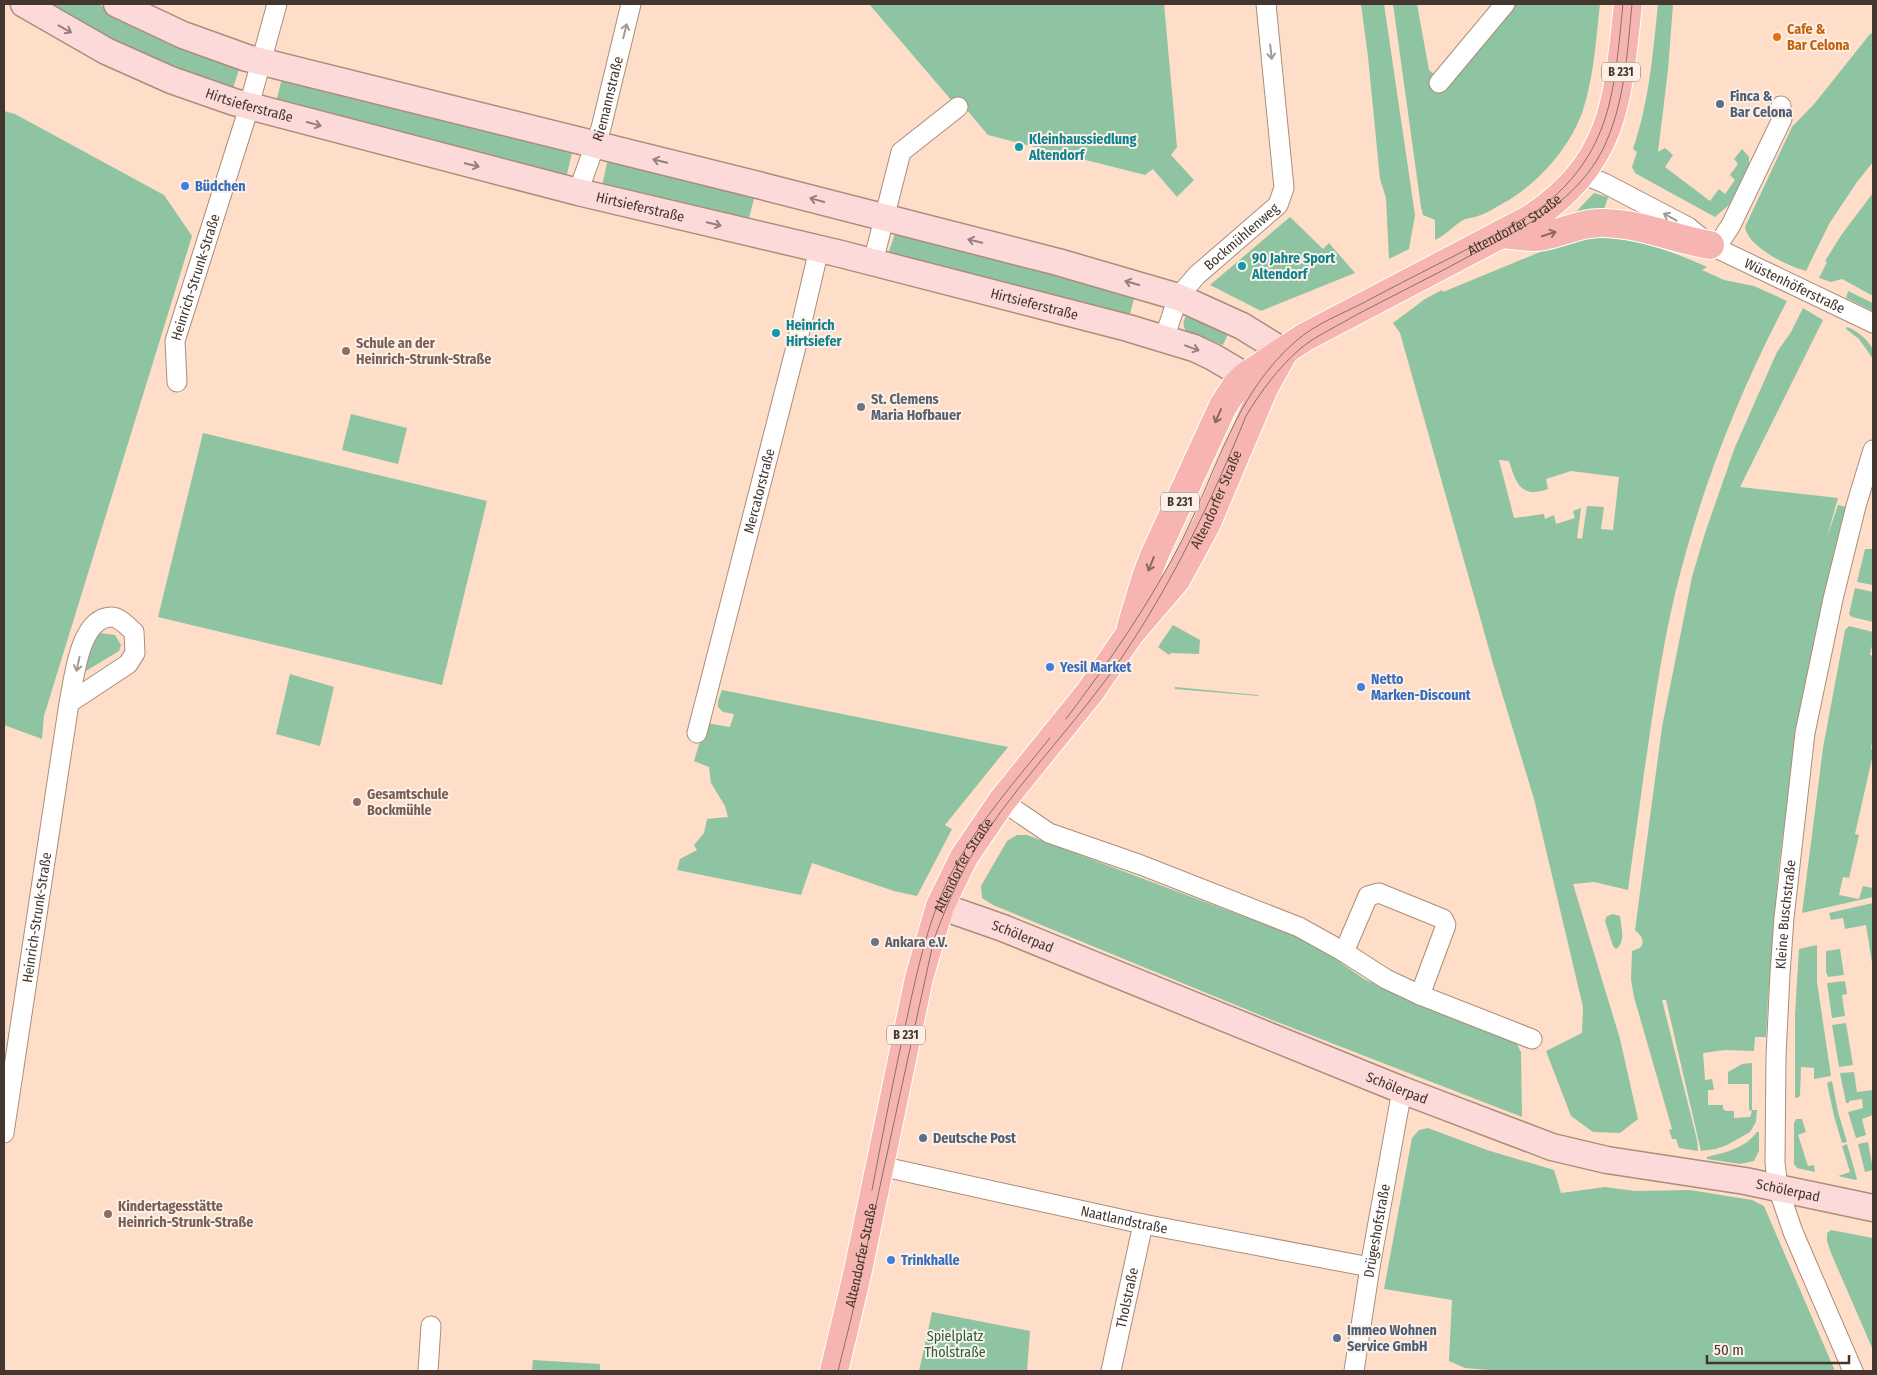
<svg xmlns="http://www.w3.org/2000/svg" width="1877" height="1375" font-family="'Fira Sans Condensed',sans-serif">
<style>
.green{fill:#8ec4a1;fill-rule:evenodd}
.lines{fill:none;stroke-linecap:round;stroke-linejoin:round}
.street-casing{stroke:#ab8d79;stroke-width:21}
.secondary-casing{stroke:#ab8d79;stroke-width:29}
.primary-casing{stroke:#fff;stroke-width:30}
.street{stroke:#fff;stroke-width:19}
.secondary{stroke:#fbdad9;stroke-width:26}
.primary{stroke:#f7b5b2;stroke-width:28}
.tram{stroke:#867265;stroke-width:1}
.oneway{stroke:#96807b}
.oneway2{stroke:#a19a96}
.oneway3{stroke:#8b6963}
.food-dot{fill:#e8710a;stroke:#fdf0e7;stroke-width:2}
.service-dot{fill:#5c6f8a;stroke:#fdf0e7;stroke-width:2}
.culture-dot{fill:#0f9aa8;stroke:#fdf0e7;stroke-width:2}
.shop-dot{fill:#3f7fe0;stroke:#fdf0e7;stroke-width:2}
.education-dot{fill:#8d6e63;stroke:#fdf0e7;stroke-width:2}
.worship-dot{fill:#6b7280;stroke:#fdf0e7;stroke-width:2}
.labels{text-anchor:middle;dominant-baseline:central;stroke-width:4;stroke-linejoin:round;paint-order:stroke}
.shield{fill:#fdf0e7;stroke:#7b6e66;stroke-width:1}
.shield-label{font-size:12px;font-weight:bold;fill:#43362e}
.food-label{font-size:14px;font-weight:bold;fill:#c56008;stroke:#fdf0e7;text-anchor:start}
.service-label{font-size:14px;font-weight:bold;fill:#4e5e75;stroke:#fdf0e7;text-anchor:start}
.street-label{font-size:14px;fill:#43362e;stroke:#fdf0e7}
.culture-label{font-size:14px;font-weight:bold;fill:#0d838f;stroke:#fdf0e7;text-anchor:start}
.shop-label{font-size:14px;font-weight:bold;fill:#366cbe;stroke:#fdf0e7;text-anchor:start}
.education-label{font-size:14px;font-weight:bold;fill:#785e54;stroke:#fdf0e7;text-anchor:start}
.worship-label{font-size:14px;font-weight:bold;fill:#5b616d;stroke:#fdf0e7;text-anchor:start}
.park-label{font-size:14px;fill:#216440;stroke:#fdf0e7}
</style>
<rect width="100%" height="100%" fill="#ffdec9"/>
<path class="green" d="M 42,4 L 98,4 L 137,25 L 240,66 L 232,92 L 179,73 Z
M 869,4 L 1164,4 L 1177,147 L 1171,155 L 1194,180 L 1177,197 L 1153,169 L 1145,175 L 988,135 L 966,109 L 952,101 Z
M 1361,4 L 1384,4 L 1415,215 L 1409,249 L 1389,259 L 1386,198 L 1380,179 L 1368,57 Z
M 1393,4 L 1417,4 L 1429,70 L 1449,86 L 1516,4 L 1600,4 C 1596,39 1594,76 1583,110 C 1571,146 1541,180 1509,200 C 1499,205 1488,213 1478,216 C 1473,218 1468,218 1463,220 C 1453,226 1446,235 1435,240 L 1435,220 L 1423,215 L 1421,207 Z
M 1658,4 L 1673,4 L 1668,70 L 1658,152 L 1665,148 L 1673,155 L 1665,167 L 1710,201 L 1719,189 L 1725,194 L 1735,180 L 1730,175 L 1738,164 L 1734,159 L 1742,149 L 1749,157 L 1749,165 L 1729,205 L 1715,217 L 1642,177 L 1635,173 L 1632,167 L 1637,152 L 1633,149 C 1649,103 1653,53 1658,4 Z
M 1873,33 L 1873,162 L 1857,182 L 1829,224 L 1806,271 C 1787,266 1748,247 1745,227 L 1792,127 L 1815,103 L 1870,34 Z
M 282,78 L 573,149 L 566,178 L 275,106 Z
M 4,111 L 15,114 L 164,195 L 192,236 L 44,716 L 42,739 L 4,725 Z
M 608,158 L 755,195 L 748,222 L 602,186 Z
M 1594,193 L 1608,197 L 1602,216 L 1574,214 Z
M 1873,193 L 1873,296 L 1842,279 L 1831,282 L 1819,278 L 1827,262 L 1825,261 L 1842,234 Z
M 1290,217 L 1323,249 L 1329,243 L 1355,273 L 1261,311 L 1210,285 Z
M 896,231 L 1136,291 L 1129,318 L 887,257 Z
M 1591,237 C 1632,237 1670,250 1707,267 L 1702,270 L 1724,280 L 1754,286 L 1787,301 C 1738,394 1700,491 1675,594 C 1661,653 1653,713 1644,773 C 1639,812 1633,851 1628,890 L 1594,882 L 1573,884 L 1620,1039 L 1638,1119 L 1620,1133 L 1593,1132 L 1571,1116 L 1546,1051 L 1582,1033 L 1583,1007 L 1534,799 L 1494,667 L 1400,333 L 1393,323 L 1425,299 L 1442,290 L 1443,292 L 1545,250 L 1568,241 ZM 1499,460 L 1509,461 C 1516,483 1521,499 1548,489 L 1546,479 L 1571,471 L 1619,477 L 1613,530 L 1601,529 L 1604,507 L 1587,506 L 1582,539 L 1577,538 L 1581,508 L 1573,511 L 1575,518 L 1556,524 L 1554,515 L 1545,519 L 1544,514 L 1514,518 Z
M 1848,291 L 1873,303 L 1873,311 L 1846,298 Z
M 1803,308 L 1823,320 L 1740,487 L 1838,498 L 1827,537 L 1838,505 L 1847,507 L 1793,762 L 1779,865 L 1768,999 L 1766,1037 L 1755,1037 L 1754,1051 L 1725,1050 L 1703,1053 L 1705,1080 L 1712,1079 L 1714,1090 L 1708,1090 L 1708,1105 L 1723,1105 L 1723,1109 L 1726,1111 L 1734,1111 L 1734,1118 L 1750,1117 L 1752,1111 L 1749,1110 L 1749,1084 L 1728,1084 L 1728,1072 L 1742,1064 L 1752,1063 L 1752,1110 L 1757,1110 L 1756,1122 L 1750,1132 L 1727,1145 L 1716,1149 L 1701,1151 L 1666,1000 L 1662,1000 L 1697,1140 L 1698,1151 L 1679,1148 L 1676,1139 L 1672,1139 L 1669,1130 L 1672,1129 L 1634,997 L 1631,979 L 1632,951 L 1640,948 C 1646,940 1641,936 1635,930 L 1662,727 L 1692,577 L 1705,533 L 1735,447 L 1777,352 L 1791,332 Z
M 1193,312 L 1228,334 L 1223,345 L 1186,331 C 1181,323 1184,315 1193,312 Z
M 1847,327 C 1855,329 1870,341 1873,350 C 1873,351 1873,358 1873,359 L 1859,339 L 1846,329 Z
M 351,414 L 407,428 L 398,464 L 342,450 Z
M 203,433 L 487,501 L 442,685 L 158,617 Z
M 1865,549 L 1873,549 L 1873,585 L 1857,582 Z
M 1855,588 L 1873,592 L 1873,622 L 1852,617 L 1849,614 Z
M 1173,625 L 1200,640 L 1199,654 L 1171,653 L 1169,655 L 1158,647 Z
M 1849,626 L 1873,632 L 1873,641 L 1870,655 L 1873,656 L 1873,737 L 1871,749 L 1873,749 L 1873,754 L 1855,834 L 1859,835 L 1849,878 L 1843,877 L 1839,895 L 1859,899 L 1863,886 L 1873,888 L 1873,897 L 1802,913 L 1823,748 L 1845,630 Z
M 100,633 L 115,635 L 121,645 L 119,651 L 86,671 L 83,671 L 93,639 Z
M 290,674 L 334,687 L 320,746 L 276,734 Z
M 1175,687 L 1258,695 L 1259,696 L 1175,689 Z
M 722,690 L 1008,747 L 945,825 L 952,829 L 917,896 L 894,891 L 812,863 L 801,895 L 677,870 L 680,859 L 697,850 L 694,845 L 704,833 L 707,819 L 728,817 L 725,806 L 711,783 L 709,767 L 694,761 L 701,738 L 707,723 L 730,727 L 734,714 L 723,712 L 718,707 L 718,701 Z
M 1017,835 L 1027,835 L 1311,942 L 1364,979 L 1438,1012 L 1516,1042 L 1521,1052 L 1522,1117 L 1267,1018 L 993,905 L 982,898 L 981,886 L 1007,841 Z
M 1873,903 L 1873,969 L 1866,925 L 1845,929 L 1843,918 L 1831,920 L 1829,913 Z
M 1613,914 L 1620,916 C 1621,927 1626,942 1616,949 L 1613,946 L 1605,921 L 1607,916 Z
M 1817,945 L 1817,982 L 1831,1076 L 1814,1079 L 1814,1068 L 1801,1067 L 1800,1095 L 1799,1097 L 1795,1098 L 1795,1015 L 1799,949 Z
M 1840,949 L 1844,975 L 1828,977 L 1826,972 L 1826,951 Z
M 1845,981 L 1847,994 L 1842,995 L 1845,1016 L 1832,1018 L 1827,983 Z
M 1846,1023 L 1853,1065 L 1839,1067 L 1832,1025 Z
M 1854,1072 L 1857,1092 L 1873,1090 L 1873,1115 L 1862,1119 L 1866,1135 L 1856,1138 L 1848,1112 L 1863,1108 L 1862,1099 L 1849,1101 L 1849,1103 L 1846,1103 L 1840,1073 Z
M 1832,1081 L 1838,1112 L 1847,1142 L 1842,1143 L 1834,1116 L 1827,1083 Z
M 1796,1119 L 1802,1119 L 1806,1132 L 1798,1135 L 1808,1166 L 1814,1165 L 1815,1172 L 1797,1168 L 1794,1164 L 1794,1123 Z
M 1428,1128 L 1487,1150 L 1554,1170 L 1561,1193 L 1605,1187 L 1635,1191 L 1690,1190 L 1752,1200 L 1764,1206 L 1835,1371 L 1501,1371 L 1465,1368 L 1449,1361 L 1452,1300 L 1384,1289 L 1412,1138 L 1419,1130 Z
M 1757,1132 L 1759,1132 L 1759,1151 L 1754,1161 L 1740,1164 L 1707,1159 L 1707,1157 C 1726,1152 1744,1149 1757,1132 Z
M 1868,1142 L 1873,1170 L 1865,1172 L 1858,1144 Z
M 1847,1144 L 1857,1179 L 1856,1180 L 1838,1176 L 1850,1172 L 1842,1146 Z
M 1831,1230 L 1873,1238 L 1873,1350 L 1831,1253 L 1827,1241 L 1827,1233 Z
M 932,1312 L 1030,1331 L 1027,1371 L 919,1371 Z
M 533,1360 L 600,1364 L 600,1371 L 532,1371 Z"/>
<g class="lines">
<defs>
<g id="street">
<path d="M 1439,83 L 1505,4"/>
<path id="s1" d="M 1582,174 L 1604,183 L 1688,227 L 1710,245 L 1873,323"/>
<path id="s2" d="M 578,192 L 601,128 L 631,4"/>
<path d="M 1716,248 L 1731,225 L 1782,119 L 1781,106"/>
<path d="M 873,262 L 901,152 L 958,107"/>
<path id="s3" d="M 1164,339 L 1178,297 L 1197,275 L 1278,205 L 1284,188 L 1266,4"/>
<path id="s4" d="M 177,382 L 175,341 L 245,120 L 277,4"/>
<path id="s5" d="M 697,733 L 798,339 L 819,249"/>
<path d="M 1002,801 L 1049,833 L 1141,865 L 1299,927 L 1344,952 L 1386,979 L 1420,995 L 1532,1039"/>
<path d="M 1344,952 L 1368,896 L 1379,893 L 1443,919 L 1446,925 L 1420,995"/>
<path id="s6" d="M 4,1133 L 69,703 C 74,680 79,618 111,617 C 120,617 128,627 134,632 L 135,653 L 128,664 L 69,703"/>
<path id="s7" d="M 880,1166 L 1143,1224 L 1370,1267"/>
<path d="M 428,1371 L 431,1326"/>
<path id="s8" d="M 1111,1371 L 1143,1224"/>
<path id="s9" d="M 1354,1371 L 1370,1267 L 1402,1090"/>
<path id="s10" d="M 1853,1371 L 1793,1232 L 1778,1188 L 1775,1163 L 1776,1056 L 1780,974 L 1784,918 L 1805,733 L 1833,599 L 1856,506 L 1873,450"/>
</g>
<g id="secondary">
<path id="s11" d="M 24,4 L 106,51 L 171,80 L 234,102 L 578,192 L 841,254 L 1128,328 L 1194,348 L 1213,357 L 1264,387"/>
<path d="M 117,4 L 183,35 L 247,58 L 762,186 L 1058,262 L 1178,297 L 1242,326 L 1284,352"/>
<path id="s12" d="M 940,906 L 1003,928 L 1402,1090 L 1552,1147 L 1607,1160 L 1745,1181 L 1873,1208"/>
</g>
<g id="primary">
<path d="M 1501,234 C 1515,235 1530,239 1544,236 C 1565,232 1582,222 1604,223 C 1643,224 1673,239 1710,245"/>
<path id="s13" d="M 1131,627 L 1146,577 L 1154,556 L 1223,406 L 1236,386 L 1246,376 L 1305,337 L 1530,219 C 1616,163 1618,97 1628,4"/>
<path id="s14" d="M 834,1371 L 857,1275 L 919,978 L 940,906 L 964,857 L 1002,801 L 1090,692 L 1129,635 L 1176,580 L 1206,525 L 1264,388 L 1284,352"/>
</g>
</defs>
<use href="#street" class="street-casing"/>
<use href="#secondary" class="secondary-casing"/>
<use href="#primary" class="primary-casing"/>
<use href="#street" class="street"/>
<use href="#secondary" class="secondary"/>
<use href="#primary" class="primary"/>
<path class="tram" d="M 1066,719 C 1109,662 1151,602 1183,538 C 1218,468 1235,394 1296,341 C 1315,324 1342,314 1365,302 C 1422,271 1482,244 1538,210 C 1613,153 1614,90 1623,4
M 872,1190 C 883,1133 894,1075 907,1018 C 918,967 929,916 953,870 C 978,823 1017,779 1050,738
M 838,1371 L 851,1319 L 934,939 C 948,902 963,866 985,834 C 1027,772 1080,719 1122,657 C 1173,582 1212,500 1246,416 C 1261,391 1279,367 1301,348 C 1317,335 1338,326 1356,315 C 1396,294 1437,274 1477,252 C 1525,227 1576,201 1602,151 C 1625,105 1627,54 1632,4"/>
</g>
<defs><path id="oneway-shaft" d="M-6 0H5M1.5-3L5.5 0L1.5 3" fill="none" stroke-width="1.6" stroke-linecap="round" stroke-linejoin="round" transform="scale(1.25)"/></defs>
<g class="oneway">
<use href="#oneway-shaft" transform="translate(65 29) rotate(29)"/>
<use href="#oneway-shaft" transform="translate(314 124) rotate(15)"/>
<use href="#oneway-shaft" transform="translate(660 161) rotate(-166)"/>
<use href="#oneway-shaft" transform="translate(472 165) rotate(14)"/>
<use href="#oneway-shaft" transform="translate(817 200) rotate(-165)"/>
<use href="#oneway-shaft" transform="translate(714 224) rotate(13)"/>
<use href="#oneway-shaft" transform="translate(975 241) rotate(-166)"/>
<use href="#oneway-shaft" transform="translate(1132 283) rotate(-164)"/>
<use href="#oneway-shaft" transform="translate(1192 348) rotate(20)"/>
</g>
<g class="oneway2">
<use href="#oneway-shaft" transform="translate(625 31) rotate(-76)"/>
<use href="#oneway-shaft" transform="translate(1271 52) rotate(84)"/>
<use href="#oneway-shaft" transform="translate(1670 217) rotate(-151)"/>
<use href="#oneway-shaft" transform="translate(78 664) rotate(102)"/>
</g>
<g class="oneway3">
<use href="#oneway-shaft" transform="translate(1549 234) rotate(-18)"/>
<use href="#oneway-shaft" transform="translate(1218 416) rotate(114)"/>
<use href="#oneway-shaft" transform="translate(1151 564) rotate(112)"/>
</g>
<circle class="food-dot" cx="1777" cy="37" r="5"/>
<g class="service-dot">
<circle cx="1720" cy="104" r="5"/>
<circle cx="923" cy="1138" r="5"/>
<circle cx="1337" cy="1338" r="5"/>
</g>
<g class="culture-dot">
<circle cx="1019" cy="147" r="5"/>
<circle cx="1242" cy="266" r="5"/>
<circle cx="776" cy="333" r="5"/>
</g>
<g class="shop-dot">
<circle cx="185" cy="186" r="5"/>
<circle cx="1050" cy="667" r="5"/>
<circle cx="1361" cy="687" r="5"/>
<circle cx="891" cy="1260" r="5"/>
</g>
<g class="education-dot">
<circle cx="346" cy="351" r="5"/>
<circle cx="357" cy="802" r="5"/>
<circle cx="108" cy="1214" r="5"/>
</g>
<g class="worship-dot">
<circle cx="861" cy="407" r="5"/>
<circle cx="875" cy="942" r="5"/>
</g>
<g class="labels">
<g class="shield">
<rect x="1602" y="62.5" width="38" height="19" rx="4"/>
<rect x="1161" y="492.5" width="38" height="19" rx="4"/>
<rect x="887" y="1025.5" width="38" height="19" rx="4"/>
</g>
<g class="shield-label">
<text x="1621" y="72">B 231</text>
<text x="1180" y="502">B 231</text>
<text x="906" y="1035">B 231</text>
</g>
<g class="food-label">
<text x="1787" y="29">Cafe &amp;<tspan x="1787" dy="16">Bar Celona</tspan></text>
</g>
<g class="service-label">
<text x="1730" y="96">Finca &amp;<tspan x="1730" dy="16">Bar Celona</tspan></text>
<text x="933" y="1138">Deutsche Post</text>
<text x="1347" y="1330">Immeo Wohnen<tspan x="1347" dy="16">Service GmbH</tspan></text>
</g>
<g class="street-label">
<text stroke="none"><textPath href="#s2" startOffset="98">Riemannstraße</textPath></text>
<text stroke="none"><textPath href="#s11" startOffset="248">Hirtsieferstraße</textPath></text>
<text stroke="none"><textPath href="#s11" startOffset="652">Hirtsieferstraße</textPath></text>
<text stroke="none"><textPath href="#s13" startOffset="586">Altendorfer Straße</textPath></text>
<text stroke="none"><textPath href="#s3" startOffset="132">Bockmühlenweg</textPath></text>
<text stroke="none"><textPath href="#s4" startOffset="108">Heinrich-Strunk-Straße</textPath></text>
<text stroke="none"><textPath href="#s1" startOffset="241">Wüstenhöferstraße</textPath></text>
<text stroke="none"><textPath href="#s11" startOffset="1058">Hirtsieferstraße</textPath></text>
<text stroke="none"><textPath href="#s5" startOffset="250">Mercatorstraße</textPath></text>
<text stroke="none"><textPath href="#s14" startOffset="971">Altendorfer Straße</textPath></text>
<text stroke="none"><textPath href="#s14" startOffset="524">Altendorfer Straße</textPath></text>
<text stroke="none"><textPath href="#s10" startOffset="472">Kleine Buschstraße</textPath></text>
<text stroke="none"><textPath href="#s6" startOffset="218">Heinrich-Strunk-Straße</textPath></text>
<text stroke="none"><textPath href="#s12" startOffset="88">Schölerpad</textPath></text>
<text stroke="none"><textPath href="#s12" startOffset="492">Schölerpad</textPath></text>
<text stroke="none"><textPath href="#s12" startOffset="898">Schölerpad</textPath></text>
<text stroke="none"><textPath href="#s7" startOffset="250">Naatlandstraße</textPath></text>
<text stroke="none"><textPath href="#s9" startOffset="142">Drügeshofstraße</textPath></text>
<text stroke="none"><textPath href="#s14" startOffset="119">Altendorfer Straße</textPath></text>
<text stroke="none"><textPath href="#s8" startOffset="75">Tholstraße</textPath></text>
</g>
<g class="culture-label">
<text x="1029" y="139">Kleinhaussiedlung<tspan x="1029" dy="16">Altendorf</tspan></text>
<text x="1252" y="258">90 Jahre Sport<tspan x="1252" dy="16">Altendorf</tspan></text>
<text x="786" y="325">Heinrich<tspan x="786" dy="16">Hirtsiefer</tspan></text>
</g>
<g class="shop-label">
<text x="195" y="186">Büdchen</text>
<text x="1060" y="667">Yesil Market</text>
<text x="1371" y="679">Netto<tspan x="1371" dy="16">Marken-Discount</tspan></text>
<text x="901" y="1260">Trinkhalle</text>
</g>
<g class="education-label">
<text x="356" y="343">Schule an der<tspan x="356" dy="16">Heinrich-Strunk-Straße</tspan></text>
<text x="367" y="794">Gesamtschule<tspan x="367" dy="16">Bockmühle</tspan></text>
<text x="118" y="1206">Kindertagesstätte<tspan x="118" dy="16">Heinrich-Strunk-Straße</tspan></text>
</g>
<g class="worship-label">
<text x="871" y="399">St. Clemens<tspan x="871" dy="16">Maria Hofbauer</tspan></text>
<text x="885" y="942">Ankara e.V.</text>
</g>
<g class="park-label">
<text x="955" y="1336">Spielplatz<tspan x="955" dy="16">Tholstraße</tspan></text>
</g>
</g>
<rect width="1877" height="1375" fill="none" stroke="#43362e" stroke-width="10"/>
<path d="M1707 1355v8h142v-8" fill="none" stroke="#43362e" stroke-width="2.5"/>
<text x="1714" y="1355" font-size="15" fill="#43362e" stroke="#fdf0e7" stroke-width="4" paint-order="stroke">50 m</text>
</svg>
